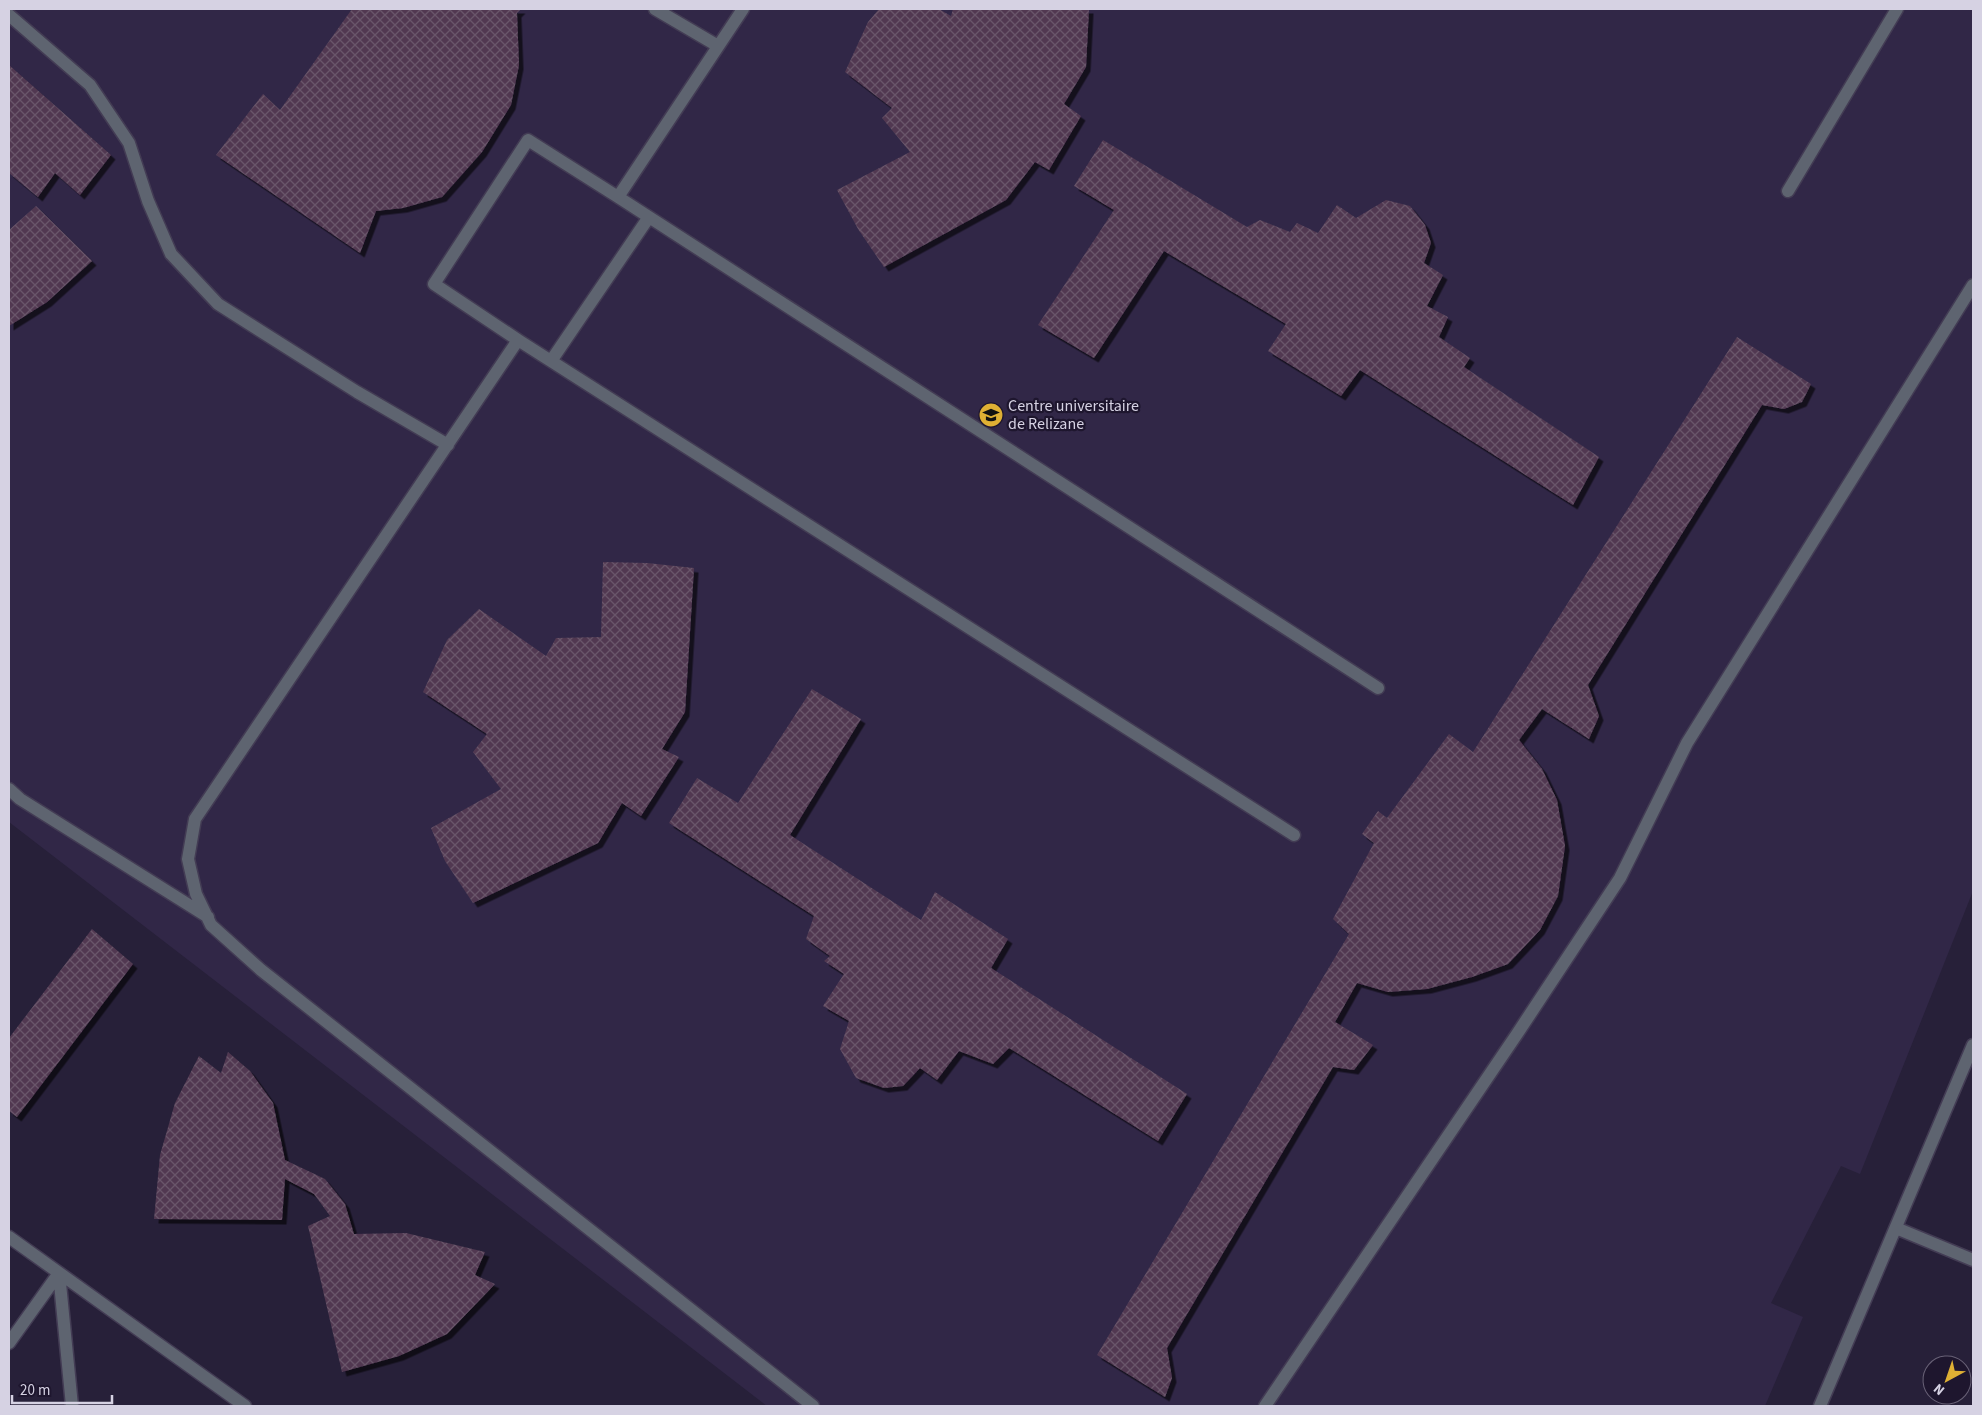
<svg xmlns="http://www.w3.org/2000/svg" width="1982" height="1415" font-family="'Source Sans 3',sans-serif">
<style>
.built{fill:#312747}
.building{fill:url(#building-cross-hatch);filter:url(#shadow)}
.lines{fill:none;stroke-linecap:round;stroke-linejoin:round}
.minor-casing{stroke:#433c54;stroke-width:15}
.minor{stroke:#5e6470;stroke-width:12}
.labels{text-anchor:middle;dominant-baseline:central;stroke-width:4.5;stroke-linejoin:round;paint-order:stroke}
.poi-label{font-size:16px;fill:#d6d2e3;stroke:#1e162e;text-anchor:start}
</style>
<defs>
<pattern id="building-cross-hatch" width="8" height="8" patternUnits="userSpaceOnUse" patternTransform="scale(1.25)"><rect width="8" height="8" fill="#513951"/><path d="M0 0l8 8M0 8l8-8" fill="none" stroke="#69556a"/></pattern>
<filter id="shadow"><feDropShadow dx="4.5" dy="4.5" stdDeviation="0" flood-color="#0009"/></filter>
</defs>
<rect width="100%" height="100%" fill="#272039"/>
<path class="built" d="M 9,9 L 1973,9 L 1973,891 L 1860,1174 L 1841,1166 L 1771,1303 L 1803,1317 L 1765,1406 L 767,1406 L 9,822 Z"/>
<path class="building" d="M 352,9 L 521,9 L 517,13 L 519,65 L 511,105 L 482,152 L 442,197 L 403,208 L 376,211 L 360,253 L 216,155 L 263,94 L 280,110 Z
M 879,9 L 939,9 L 951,16 L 953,9 L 1089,9 L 1086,67 L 1064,104 L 1081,116 L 1049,170 L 1035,162 L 1006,200 L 884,267 L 858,229 L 837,190 L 910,152 L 882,118 L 892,108 L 845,72 L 868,22 Z
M 9,65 L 111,155 L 80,195 L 55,173 L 38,197 L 9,173 Z
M 1103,140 L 1247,227 L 1260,220 L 1290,232 L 1297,223 L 1318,233 L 1337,205 L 1356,218 L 1386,200 L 1410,206 L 1425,225 L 1431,243 L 1424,263 L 1443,275 L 1427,306 L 1448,317 L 1439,337 L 1470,358 L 1464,367 L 1599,457 L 1573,505 L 1360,370 L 1341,396 L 1268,351 L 1286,324 L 1164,251 L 1094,358 L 1038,325 L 1114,210 L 1074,186 Z
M 36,206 L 92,261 L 47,302 L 9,326 L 9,230 Z
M 1737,337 L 1811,384 L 1802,402 L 1784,409 L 1762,405 L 1588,685 L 1599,716 L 1589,739 L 1542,709 L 1519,740 L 1542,769 L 1557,800 L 1565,846 L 1558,896 L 1540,930 L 1508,964 L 1472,977 L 1427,989 L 1388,992 L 1357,983 L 1335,1022 L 1373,1045 L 1354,1070 L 1333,1067 L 1167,1348 L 1172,1378 L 1165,1397 L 1097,1355 L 1349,934 L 1333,919 L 1374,843 L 1362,834 L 1378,811 L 1387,818 L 1449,734 L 1473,752 Z
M 603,562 L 647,563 L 694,568 L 685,712 L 662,749 L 679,757 L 641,816 L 622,803 L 598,843 L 473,903 L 445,861 L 431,828 L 501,789 L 473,752 L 487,734 L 423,692 L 447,640 L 479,609 L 546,656 L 556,638 L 601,637 Z
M 812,689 L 861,719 L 790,835 L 921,920 L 935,892 L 1008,939 L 991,968 L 1187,1094 L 1158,1141 L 1009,1048 L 993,1064 L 959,1051 L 937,1080 L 920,1068 L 903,1086 L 884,1088 L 856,1078 L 840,1049 L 849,1021 L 823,1006 L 844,974 L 824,961 L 830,956 L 806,939 L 814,916 L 669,823 L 697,778 L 738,803 Z
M 92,929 L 133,964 L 17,1117 L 9,1111 L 9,1038 Z
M 228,1052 L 250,1071 L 273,1103 L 285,1160 L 325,1179 L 345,1204 L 354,1234 L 406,1233 L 485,1252 L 475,1275 L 495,1284 L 447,1334 L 399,1356 L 342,1372 L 308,1226 L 330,1216 L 314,1194 L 285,1179 L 282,1220 L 154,1219 L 160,1155 L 175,1103 L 199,1056 L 221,1073 Z"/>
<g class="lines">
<defs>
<path id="minor" d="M 655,9 L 718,46
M 9,15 L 90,85 L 129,143 L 148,201 L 171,254 L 218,304 L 357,392 L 448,445
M 1788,191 L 1897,9
M 618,197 L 743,9
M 518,340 L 434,284 L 528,140 L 618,197 L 1378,688
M 551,361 L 649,217
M 9,789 L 20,799 L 208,917
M 1896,1228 L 1973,1260
M 9,1237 L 245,1406
M 59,1273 L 72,1406
M 9,1343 L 59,1273
M 813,1406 L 261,970 L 211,925 L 196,894 L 188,859 L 195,819 L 518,340 L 1294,835
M 1265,1406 L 1517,1034 L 1620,878 L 1687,743 L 1973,285
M 1820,1406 L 1973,1045"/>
</defs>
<use href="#minor" class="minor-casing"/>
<use href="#minor" class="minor"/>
</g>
<defs>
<symbol id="university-disc" viewBox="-11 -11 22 22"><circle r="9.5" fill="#dfb034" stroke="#1e162e"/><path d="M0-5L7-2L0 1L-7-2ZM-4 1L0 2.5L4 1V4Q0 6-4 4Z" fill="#111"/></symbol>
</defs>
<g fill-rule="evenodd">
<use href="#university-disc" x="977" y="401" width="28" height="28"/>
</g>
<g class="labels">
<g class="poi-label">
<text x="1008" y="406">Centre universitaire<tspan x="1008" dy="18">de Relizane</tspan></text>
</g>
</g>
<rect width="1982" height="1415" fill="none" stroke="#d6d2e3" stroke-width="20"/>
<g transform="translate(1947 1380) rotate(220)"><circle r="24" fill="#1e162e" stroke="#686176"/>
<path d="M0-4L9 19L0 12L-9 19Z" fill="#dfb034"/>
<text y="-8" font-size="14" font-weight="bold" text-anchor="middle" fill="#d6d2e3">N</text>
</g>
<path d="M12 1395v8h100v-8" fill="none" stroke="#d6d2e3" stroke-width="2.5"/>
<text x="20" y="1395" font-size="15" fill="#d6d2e3" stroke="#1e162e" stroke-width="4" paint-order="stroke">20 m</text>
</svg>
